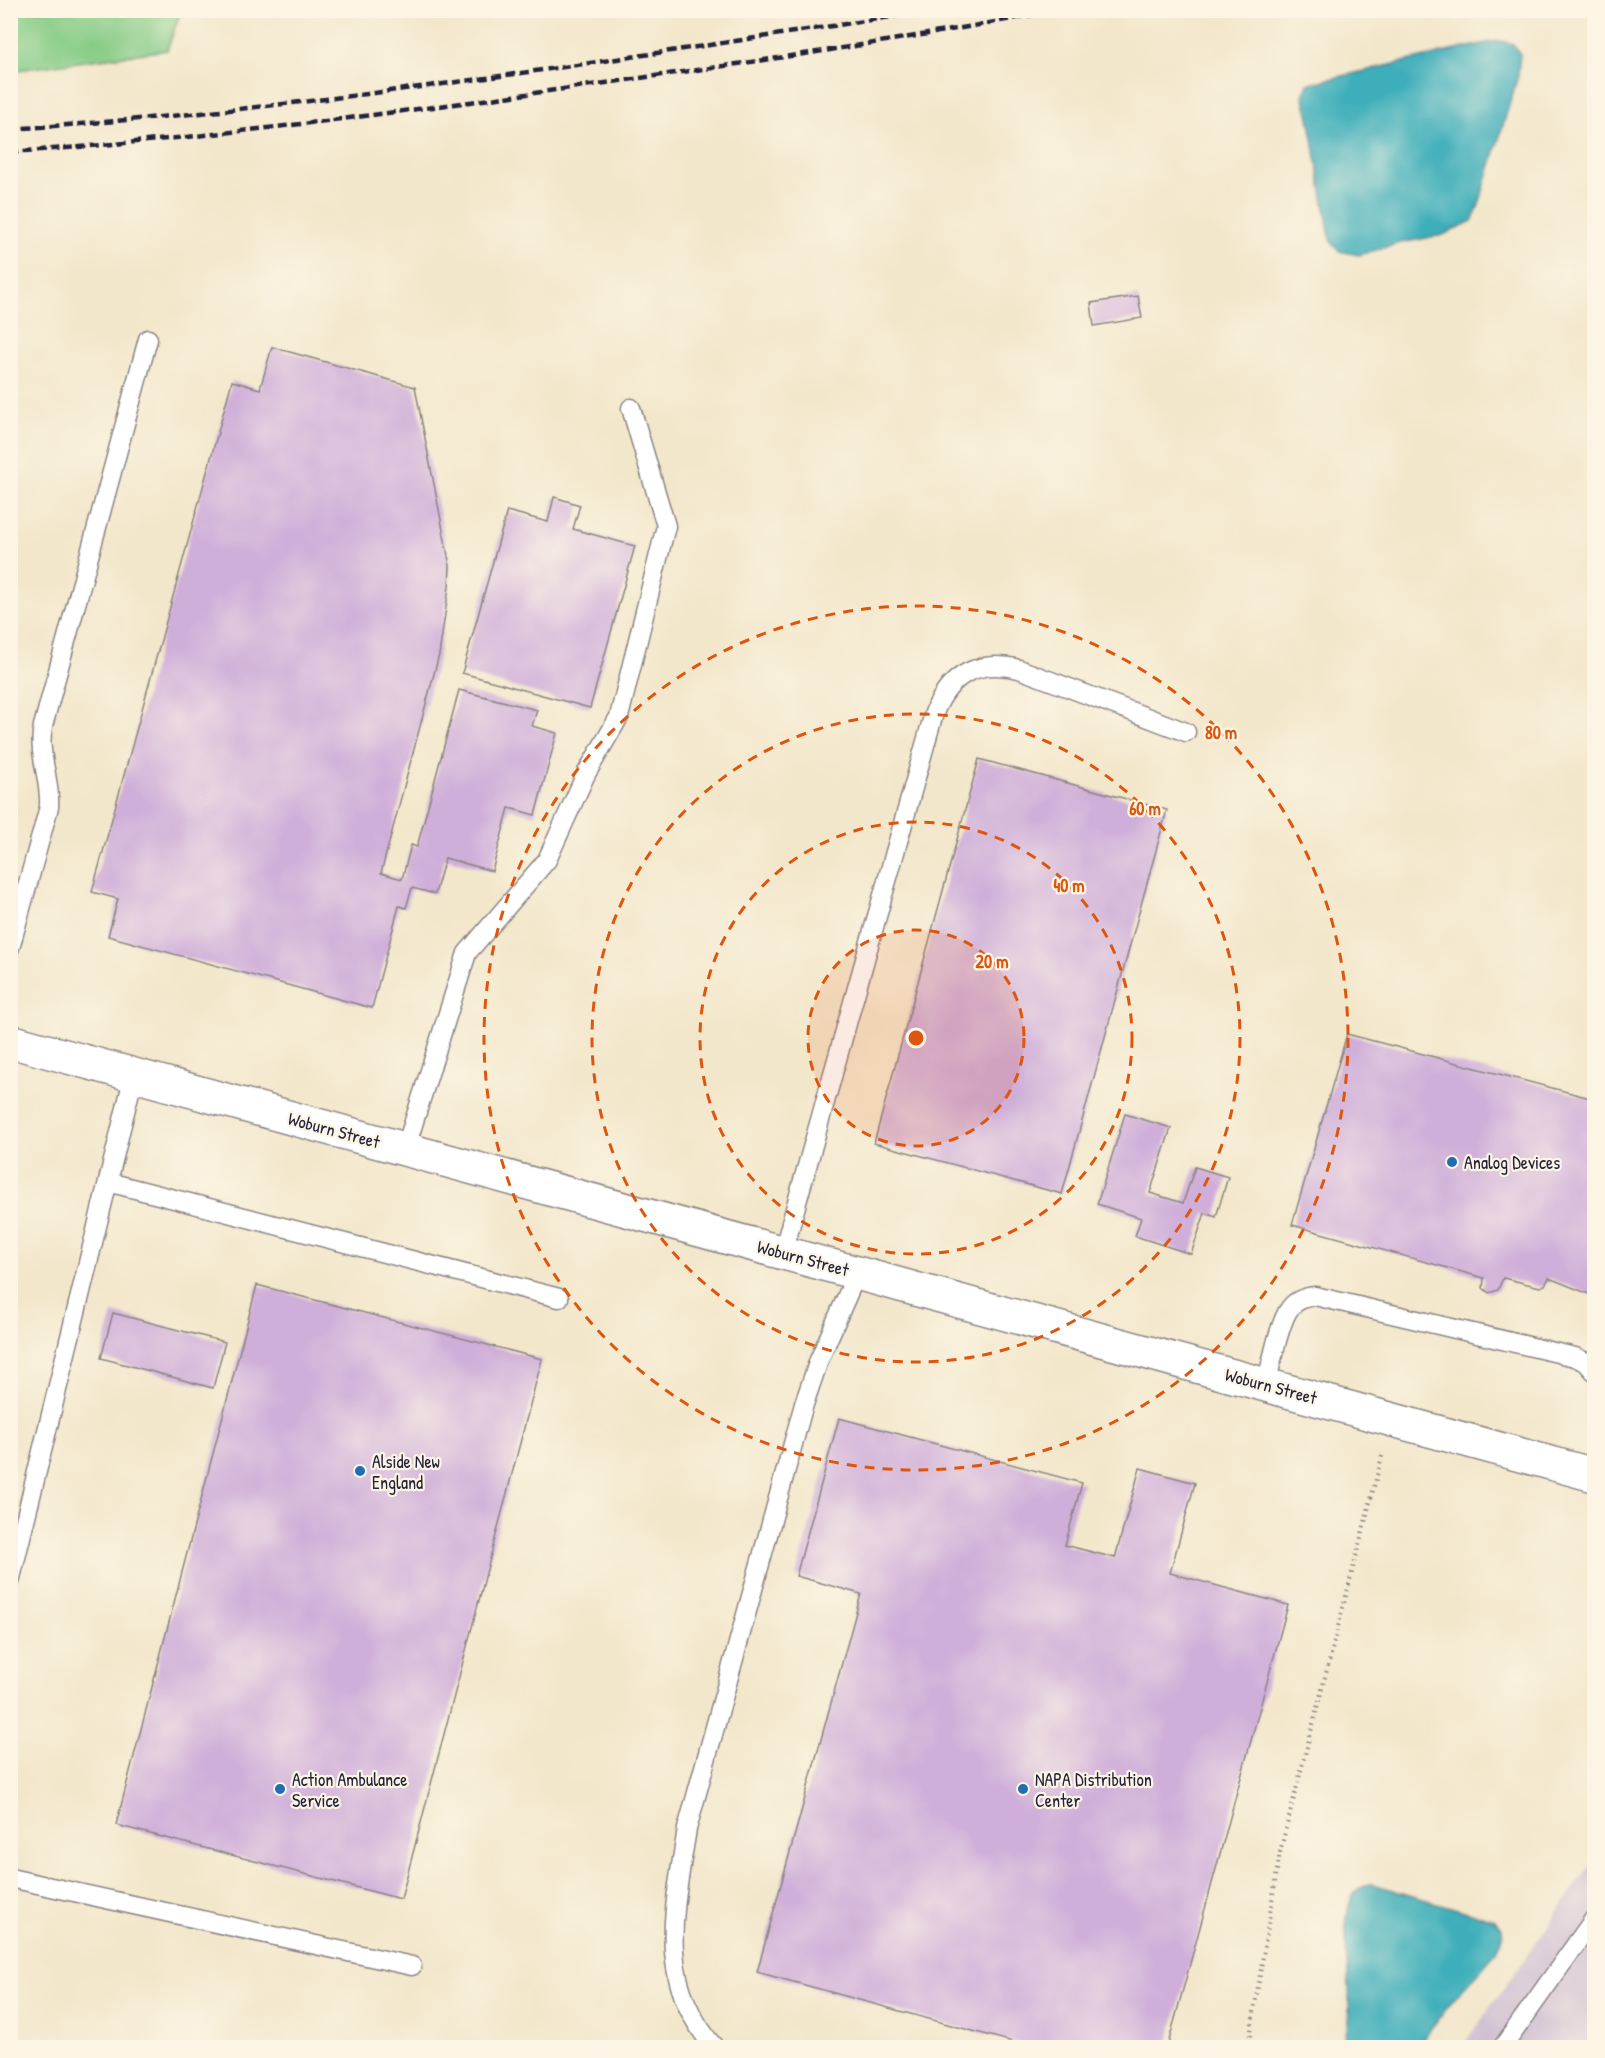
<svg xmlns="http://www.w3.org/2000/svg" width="1605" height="2058" font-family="'Patrick Hand',sans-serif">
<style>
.industrial{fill:#cebed2}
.green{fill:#87cc86;stroke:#547760;stroke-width:1.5}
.water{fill:#3eaeba;stroke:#30687a;stroke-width:1.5}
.building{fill:#cfaed9}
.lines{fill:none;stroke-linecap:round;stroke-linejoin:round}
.service-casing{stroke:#8a8483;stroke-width:21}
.tertiary-casing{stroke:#8a8483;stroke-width:36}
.path{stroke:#8a8483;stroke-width:4;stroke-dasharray:1.5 4.5;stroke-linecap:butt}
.service{stroke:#fff;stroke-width:18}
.tertiary{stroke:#fff;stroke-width:33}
.rail{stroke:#22223b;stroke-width:4.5;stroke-dasharray:9 4.5;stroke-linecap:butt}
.ring{fill:none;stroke:#de560e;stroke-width:3;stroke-dasharray:10 8}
.poi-dot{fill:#1f6fb2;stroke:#fcf5e5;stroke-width:2}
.labels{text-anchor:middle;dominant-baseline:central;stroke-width:4.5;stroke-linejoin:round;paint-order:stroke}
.street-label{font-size:18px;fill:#22223b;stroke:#fcf5e5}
.poi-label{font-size:18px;fill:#22223b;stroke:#fcf5e5;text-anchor:start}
.centre{fill:#de560e;stroke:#fcf5e5;stroke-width:3}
.ring-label{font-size:18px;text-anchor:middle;font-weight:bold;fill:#de560e;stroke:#fcf5e5;stroke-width:4.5;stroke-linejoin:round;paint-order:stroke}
</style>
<rect width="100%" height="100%" fill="#fcf5e5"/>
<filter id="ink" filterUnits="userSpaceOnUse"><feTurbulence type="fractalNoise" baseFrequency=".0167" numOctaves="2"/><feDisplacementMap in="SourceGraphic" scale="12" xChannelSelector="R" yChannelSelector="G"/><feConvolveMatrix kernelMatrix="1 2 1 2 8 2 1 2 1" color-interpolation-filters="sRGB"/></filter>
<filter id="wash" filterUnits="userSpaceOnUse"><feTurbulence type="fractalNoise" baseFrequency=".008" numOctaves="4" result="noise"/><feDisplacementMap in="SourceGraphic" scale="24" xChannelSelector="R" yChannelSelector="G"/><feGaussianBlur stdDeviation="1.35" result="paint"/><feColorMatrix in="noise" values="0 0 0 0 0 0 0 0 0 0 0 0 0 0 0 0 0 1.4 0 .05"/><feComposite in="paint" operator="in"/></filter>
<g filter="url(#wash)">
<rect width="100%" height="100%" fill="#f3e7cb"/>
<path class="industrial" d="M 1594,1861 L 1594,2047 L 1462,2047 Z"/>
<path class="green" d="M 10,11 L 11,10 L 181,11 L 167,50 L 11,71 Z"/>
<path class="water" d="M 1502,41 L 1513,44 L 1520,54 L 1518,76 L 1477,211 L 1472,221 L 1443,235 L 1400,243 L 1359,255 L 1339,251 L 1332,243 L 1329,232 L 1309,117 L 1303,95 L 1308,84 L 1490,42 Z
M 1372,1884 L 1495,1920 L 1503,1928 C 1504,1953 1470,1980 1455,1998 C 1441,2013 1430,2031 1417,2047 L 1341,2047 C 1349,2032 1349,2010 1349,1993 C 1349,1969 1336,1898 1363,1886 C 1365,1884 1369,1885 1372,1884 Z"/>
<g id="blocks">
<path class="building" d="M 1138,296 L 1142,318 L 1094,326 L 1091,303 Z
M 272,347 L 415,387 L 450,566 L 449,587 L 439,655 L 381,873 L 402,879 L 411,845 L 417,847 L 459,690 L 537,710 L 532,726 L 557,733 L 535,815 L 509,808 L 492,871 L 445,858 L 435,894 L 412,888 L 406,908 L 399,906 L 372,1008 L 108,936 L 118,899 L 92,892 L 232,381 L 260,389 Z
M 554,497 L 580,505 L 573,529 L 635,546 L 590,708 L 462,673 L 507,511 L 548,522 Z
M 979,759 L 1167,810 L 1062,1194 L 874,1143 Z
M 1347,1034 L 1594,1099 L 1594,1296 L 1549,1278 L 1545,1285 L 1540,1287 L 1503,1278 L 1498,1290 L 1489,1293 L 1483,1288 L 1484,1278 L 1292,1225 Z
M 1125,1114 L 1171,1128 L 1150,1193 L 1183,1203 L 1195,1167 L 1228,1177 L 1216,1217 L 1205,1213 L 1191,1254 L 1135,1236 L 1141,1218 L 1097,1204 Z
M 257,1285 L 542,1359 L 401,1899 L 116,1825 Z
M 113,1313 L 225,1342 L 213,1388 L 101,1358 Z
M 839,1418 L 1082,1483 L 1065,1545 L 1115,1558 L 1140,1468 L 1195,1483 L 1170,1573 L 1288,1605 L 1167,2048 L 1035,2048 L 757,1972 L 861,1594 L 796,1576 Z"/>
</g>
</g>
<g filter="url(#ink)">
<use href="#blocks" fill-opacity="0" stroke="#8a8483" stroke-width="1.5"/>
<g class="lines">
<defs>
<path id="service" d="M 10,948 L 49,807 C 51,779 37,754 43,726 L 148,339
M 405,1150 L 467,953 L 547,860 L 586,774 L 619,717 L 666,526 L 631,408
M 108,1182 L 559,1298
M 783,1252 L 934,713 C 950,674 978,659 1019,669 L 1186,732
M 1266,1385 C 1271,1366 1279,1322 1290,1308 C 1296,1300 1306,1297 1315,1296 L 1575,1357 L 1586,1362 L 1594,1371
M 10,1582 L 134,1075
M 10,1878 L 412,1966
M 715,2048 C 655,1980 674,1911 687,1829 L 804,1404 L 819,1360 L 857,1273
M 1502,2048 L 1594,1919"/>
<path id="tertiary" d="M 10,1041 C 538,1187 1067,1329 1594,1475"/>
</defs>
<use href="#service" class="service-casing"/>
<use href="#tertiary" class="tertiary-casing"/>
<path class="path" d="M 1248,2048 L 1280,1852 L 1383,1452"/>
<use href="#service" class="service"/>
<use href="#tertiary" class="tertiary"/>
<path class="rail" d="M 10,129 C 321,109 629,57 936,10
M 10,152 C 198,140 384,114 570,88 C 733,65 896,42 1058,10"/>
</g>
</g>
<circle cx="916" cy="1038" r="108" fill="#de560e" fill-opacity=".12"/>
<g class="ring">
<circle cx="916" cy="1038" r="108"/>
<circle cx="916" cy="1038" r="216"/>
<circle cx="916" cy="1038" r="324"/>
<circle cx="916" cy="1038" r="432"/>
</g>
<g class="poi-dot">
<circle cx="1452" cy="1162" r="6"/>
<circle cx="360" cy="1471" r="6"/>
<circle cx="280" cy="1789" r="6"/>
<circle cx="1023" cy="1789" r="6"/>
</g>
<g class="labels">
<g class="street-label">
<text transform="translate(334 1130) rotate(15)">Woburn Street</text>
<text transform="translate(803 1258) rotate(15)">Woburn Street</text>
<text transform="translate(1271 1386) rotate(15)">Woburn Street</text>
</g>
<g class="poi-label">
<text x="1464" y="1162">Analog Devices</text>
<text x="372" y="1461">Alside New<tspan x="372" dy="21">England</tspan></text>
<text x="292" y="1779">Action Ambulance<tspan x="292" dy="21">Service</tspan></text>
<text x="1035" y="1779">NAPA Distribution<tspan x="1035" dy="21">Center</tspan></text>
</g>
</g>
<circle cx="916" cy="1038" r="9" class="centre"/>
<g class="ring-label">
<text x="1221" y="739">80 m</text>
<text x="1145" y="815">60 m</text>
<text x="1069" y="892">40 m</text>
<text x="992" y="968">20 m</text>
</g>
<rect width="1605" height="2058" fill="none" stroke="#fcf5e5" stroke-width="36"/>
</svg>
